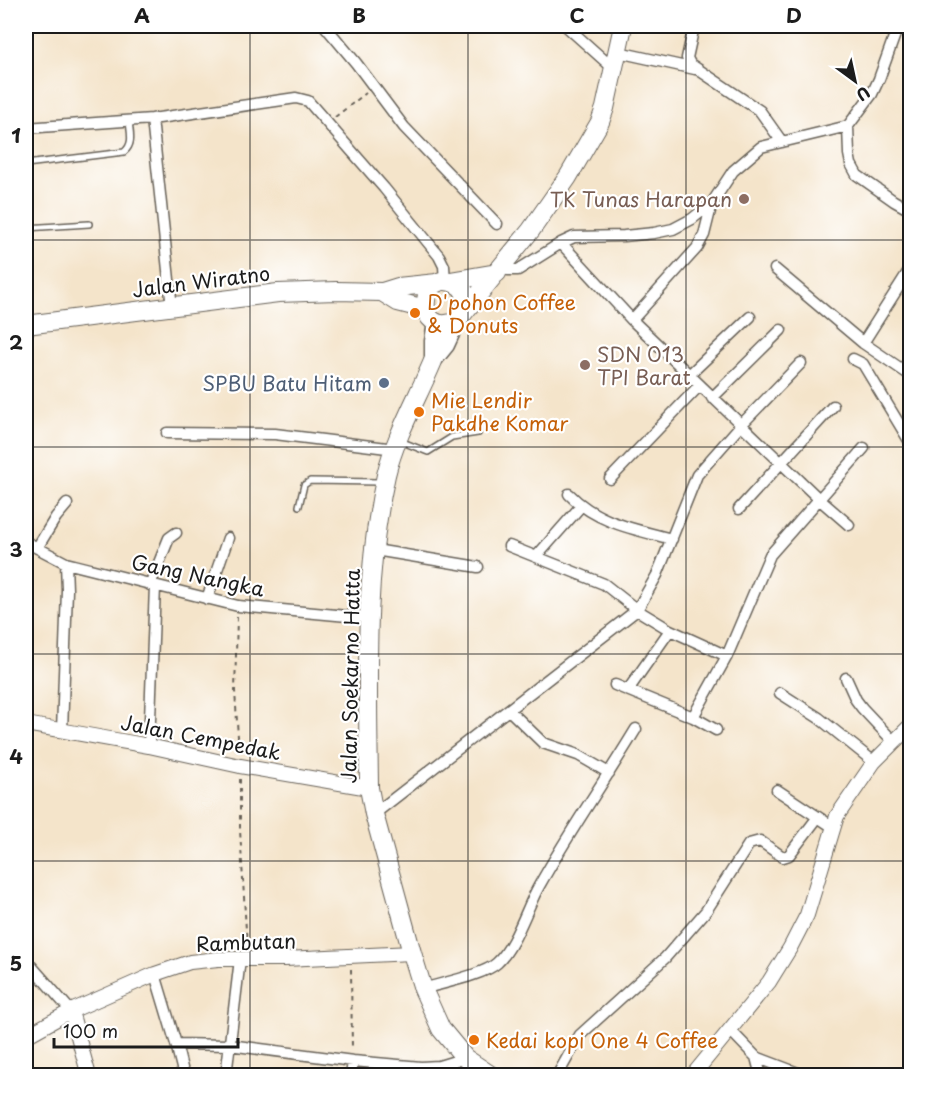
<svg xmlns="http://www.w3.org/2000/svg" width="936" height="1101" font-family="'Playpen Sans',sans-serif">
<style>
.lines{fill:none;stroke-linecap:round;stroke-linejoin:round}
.service-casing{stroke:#686259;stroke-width:8}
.minor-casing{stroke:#686259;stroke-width:13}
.tertiary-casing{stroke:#686259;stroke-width:16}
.secondary-casing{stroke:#686259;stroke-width:19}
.primary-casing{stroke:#686259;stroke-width:20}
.trunk-casing{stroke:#686259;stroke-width:20}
.path{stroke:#686259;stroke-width:2;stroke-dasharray:4.5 4.5;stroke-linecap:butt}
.service{stroke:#fff;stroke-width:5}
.minor{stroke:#fff;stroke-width:10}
.tertiary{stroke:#fff;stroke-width:14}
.secondary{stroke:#fff;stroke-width:16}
.primary{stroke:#fff;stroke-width:18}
.trunk{stroke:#fff;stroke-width:18}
.grid{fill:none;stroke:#1c1c1c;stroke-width:1.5;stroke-opacity:0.55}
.education-dot{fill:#8d6e63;stroke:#fff;stroke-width:2}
.food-dot{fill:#e8710a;stroke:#fff;stroke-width:2}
.service-dot{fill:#5c6f8a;stroke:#fff;stroke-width:2}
.labels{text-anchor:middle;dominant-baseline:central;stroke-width:4.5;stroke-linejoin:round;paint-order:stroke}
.education-label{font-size:20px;fill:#785e54;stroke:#fff;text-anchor:end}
.street-label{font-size:20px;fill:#1c1c1c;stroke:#fff}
.food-label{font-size:20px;fill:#c56008;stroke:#fff;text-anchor:start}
.service-label{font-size:20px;fill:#4e5e75;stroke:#fff;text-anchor:end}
.neatline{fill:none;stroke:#1c1c1c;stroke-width:2}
.grid-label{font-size:20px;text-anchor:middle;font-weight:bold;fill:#1c1c1c}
</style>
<rect width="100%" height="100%" fill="#fff"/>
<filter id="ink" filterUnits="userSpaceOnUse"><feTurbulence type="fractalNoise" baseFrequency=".0167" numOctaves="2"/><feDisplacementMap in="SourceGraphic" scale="12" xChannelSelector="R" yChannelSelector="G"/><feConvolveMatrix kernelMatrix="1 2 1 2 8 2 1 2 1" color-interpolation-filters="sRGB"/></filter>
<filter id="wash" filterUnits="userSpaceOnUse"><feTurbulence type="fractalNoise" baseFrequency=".008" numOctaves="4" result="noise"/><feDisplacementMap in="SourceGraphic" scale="24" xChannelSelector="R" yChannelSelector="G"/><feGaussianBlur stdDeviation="1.35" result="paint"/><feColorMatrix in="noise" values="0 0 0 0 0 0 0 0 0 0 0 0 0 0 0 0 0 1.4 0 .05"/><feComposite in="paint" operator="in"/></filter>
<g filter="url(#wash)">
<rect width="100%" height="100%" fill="#f4e4ca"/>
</g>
<g filter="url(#ink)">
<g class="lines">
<defs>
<path id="service" d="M 26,164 L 124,152 C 134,144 130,133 129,121
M 26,228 L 89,224
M 400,441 L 428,452 L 452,437 L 478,433
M 299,506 L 304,485 L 310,481 L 380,482"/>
<path id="minor" d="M 325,26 L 356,63 L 404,127 L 497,224
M 566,26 L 614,69
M 694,26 L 687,58 L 690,64 L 760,111 L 782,142
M 898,26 L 879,79 L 872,94 L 848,126 L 849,154 L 851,164 L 857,175 L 894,201 L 910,210
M 618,52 L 695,69
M 152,119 L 172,308
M 26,128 L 152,119 L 296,98 L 308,101 L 384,188 L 439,256 L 444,266 L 445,281
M 561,243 L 632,320 L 819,499 L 849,525
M 502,267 L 508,270 L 518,270 L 561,243 L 574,237 L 624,236 L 654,233 L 673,229 L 692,219 L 712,203 L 733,171 L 761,147 L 848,126
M 775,269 L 863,343 L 910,375
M 632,320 L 697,248 L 704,235 L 712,203
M 863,343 L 910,269
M 853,359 L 863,364 L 910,442
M 689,375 L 750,317
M 712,398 L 781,330
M 167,433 L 275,434 L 395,449
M 610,479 L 700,385
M 569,494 C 597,523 634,529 672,539
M 739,509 L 833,406
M 26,542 L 66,563 L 238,606 L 369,618
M 509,546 L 604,584 L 637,610 L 670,630 L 727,656
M 37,548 L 56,517 L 67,504
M 375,550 L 478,567
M 536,557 L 581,506
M 150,585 L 169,538 L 176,533
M 207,599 L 228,538
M 846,678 L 856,700 L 862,708 L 894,742
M 615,685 L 693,717 L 716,730
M 628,690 L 670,630
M 780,693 L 819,718 L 874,762
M 509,710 L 543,743 L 578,755 L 609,773
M 693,717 L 727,656 L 770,555 L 864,448
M 62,731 L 67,590 L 66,563
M 149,746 L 155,586
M 777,790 L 833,827
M 374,814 L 637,610 L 657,575 L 697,475 L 741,425 L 801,363
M 26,960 L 71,1011
M 155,974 L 176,1044 L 184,1076
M 423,989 C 442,983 484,975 497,963 C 515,947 527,907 539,886 C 569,832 604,782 636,729
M 730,1030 L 756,1057 L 761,1076
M 176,1044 L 229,1045 L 353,1061 L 421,1067 L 439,1066 L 465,1058
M 756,1057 L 806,1076
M 226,1076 L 240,959
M 351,1076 L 353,1061
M 557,1076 L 580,1035 L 665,958 L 706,911 L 749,844 L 760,841 L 783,857 L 789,855 L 818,817"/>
<path id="tertiary" d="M 26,724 L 149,746 L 240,766 L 369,788
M 71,1011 L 89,1076
M 26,1036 L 71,1011 L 155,974 L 190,962 L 218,959 L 285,959 L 412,953
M 692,1076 L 769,982 L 790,948 L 807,915 L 837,816 L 874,762 L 910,726"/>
<path id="secondary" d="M 433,361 L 446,345 L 457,321
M 433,361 L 433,341 L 436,322"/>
<path id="primary" d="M 433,361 C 418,397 395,437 386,475 C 363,577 368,684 369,788 L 374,814 L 412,953 L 423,989 L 441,1029 L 465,1058 L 492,1076"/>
<path id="trunk" d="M 450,281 L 497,273
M 382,292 L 398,302 L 425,309
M 467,307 C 467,297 465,288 456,284 C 419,265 412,340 457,321 L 531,230 L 568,177 L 600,122 L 605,108 L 623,26
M 26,325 L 278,293 L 336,291 L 382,292 L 398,287 L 437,283"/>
</defs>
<use href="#service" class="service-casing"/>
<use href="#minor" class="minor-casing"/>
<use href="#tertiary" class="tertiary-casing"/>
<use href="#secondary" class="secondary-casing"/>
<use href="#primary" class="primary-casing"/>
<use href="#trunk" class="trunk-casing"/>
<path class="path" d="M 335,117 L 366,93
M 237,617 L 235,691 L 239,752
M 240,779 L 240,830 L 247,947
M 351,969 L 352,1050"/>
<use href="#service" class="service"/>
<use href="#minor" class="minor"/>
<use href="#tertiary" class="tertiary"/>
<use href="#secondary" class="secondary"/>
<use href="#primary" class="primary"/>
<use href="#trunk" class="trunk"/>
</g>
</g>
<path class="grid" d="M 250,26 L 250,1076M 468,26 L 468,1076M 686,26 L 686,1076M 26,240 L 910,240M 26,447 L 910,447M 26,654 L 910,654M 26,861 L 910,861"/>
<g class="education-dot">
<circle cx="744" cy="199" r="6"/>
<circle cx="585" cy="365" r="6"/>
</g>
<g class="food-dot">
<circle cx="415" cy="313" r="6"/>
<circle cx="419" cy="412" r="6"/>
<circle cx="474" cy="1040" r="6"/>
</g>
<circle class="service-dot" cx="384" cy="383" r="6"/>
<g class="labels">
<g class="education-label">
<text x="732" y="199">TK Tunas Harapan</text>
<text x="597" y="354" text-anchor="start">SDN 013<tspan x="597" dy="23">TPI Barat</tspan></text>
</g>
<g class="street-label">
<text transform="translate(201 281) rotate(-7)">Jalan Wiratno</text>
<text transform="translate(198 575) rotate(12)">Gang Nangka</text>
<text transform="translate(350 676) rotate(-89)">Jalan Soekarno Hatta</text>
<text transform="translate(201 737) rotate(11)">Jalan Cempedak</text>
<text transform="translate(246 942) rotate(-2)">Rambutan</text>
</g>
<g class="food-label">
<text x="427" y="302">D'pohon Coffee<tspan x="427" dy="23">&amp; Donuts</tspan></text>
<text x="431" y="400">Mie Lendir<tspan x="431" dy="23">Pakdhe Komar</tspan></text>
<text x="486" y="1040">Kedai kopi One 4 Coffee</text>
</g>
<g class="service-label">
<text x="372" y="383">SPBU Batu Hitam</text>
</g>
</g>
<rect width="936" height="1101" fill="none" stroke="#fff" stroke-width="66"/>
<g transform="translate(855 81) rotate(147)" stroke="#ffffff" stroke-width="4.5" paint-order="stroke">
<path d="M0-4.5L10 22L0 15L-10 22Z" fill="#1c1c1c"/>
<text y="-9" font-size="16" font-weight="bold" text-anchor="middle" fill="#1c1c1c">U</text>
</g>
<path d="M54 1038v9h184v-9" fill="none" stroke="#1c1c1c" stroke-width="3"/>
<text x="63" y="1038" font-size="18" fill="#1c1c1c" stroke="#ffffff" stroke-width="4.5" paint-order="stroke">100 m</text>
<rect x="33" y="33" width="870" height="1035" class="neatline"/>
<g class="grid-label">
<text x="142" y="23">A</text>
<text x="359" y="23">B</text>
<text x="577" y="23">C</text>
<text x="794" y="23">D</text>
<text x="16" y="143">1</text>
<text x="16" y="350">2</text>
<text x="16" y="557">3</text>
<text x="16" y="764">4</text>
<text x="16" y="971">5</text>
</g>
</svg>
